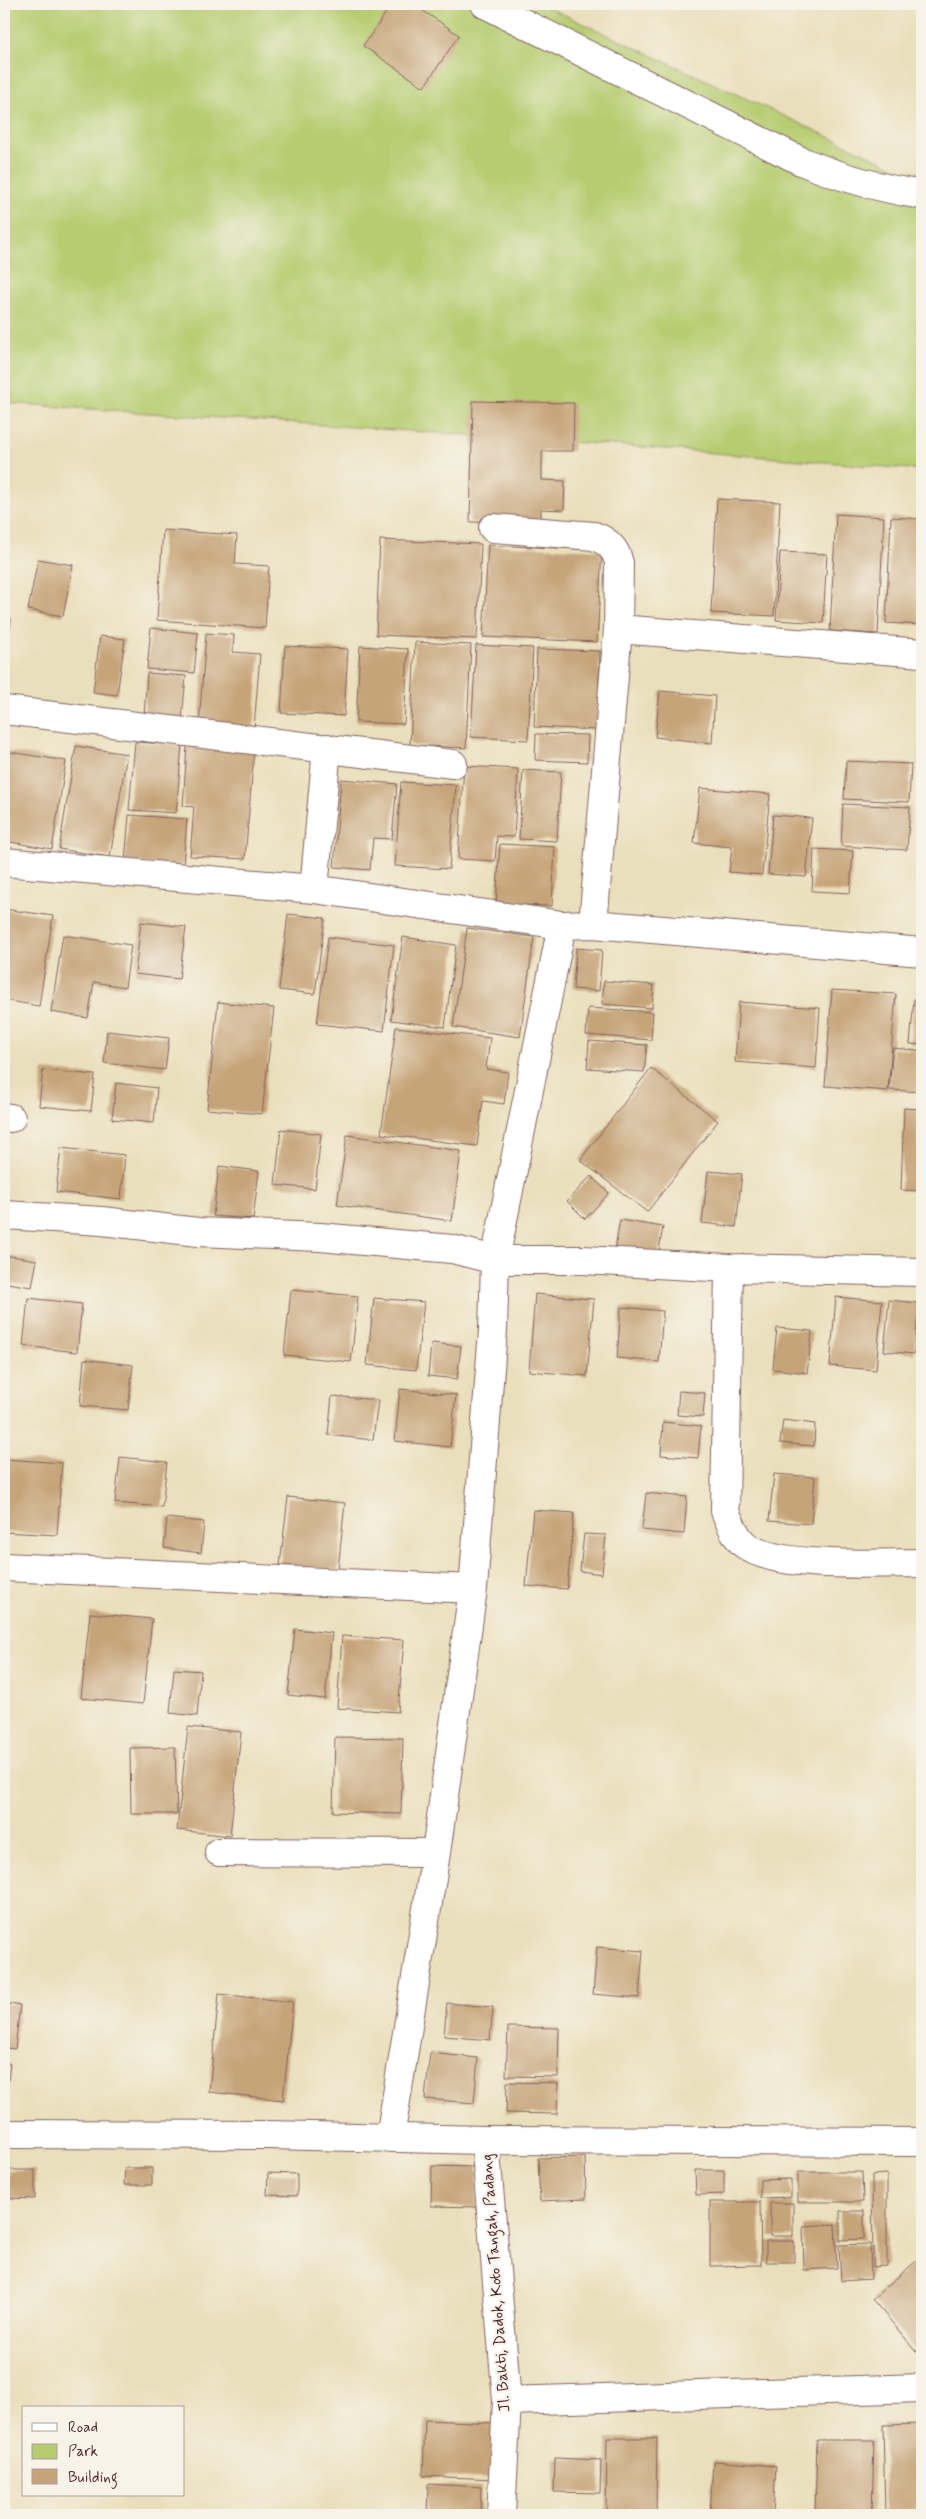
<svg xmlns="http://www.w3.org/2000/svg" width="926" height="2519" font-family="Mynerve,sans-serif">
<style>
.green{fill:#b6cc70;stroke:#80764e}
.building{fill:#c6a479}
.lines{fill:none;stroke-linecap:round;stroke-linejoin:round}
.street-casing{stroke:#82625e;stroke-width:30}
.street{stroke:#fff;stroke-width:28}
.labels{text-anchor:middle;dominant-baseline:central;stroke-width:4.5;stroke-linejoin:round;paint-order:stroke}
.street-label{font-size:16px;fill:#4a1f2b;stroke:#f7f3e8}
</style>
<rect width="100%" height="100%" fill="#f7f3e8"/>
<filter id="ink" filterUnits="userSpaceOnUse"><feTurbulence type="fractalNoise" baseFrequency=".02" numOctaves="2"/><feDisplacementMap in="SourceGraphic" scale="10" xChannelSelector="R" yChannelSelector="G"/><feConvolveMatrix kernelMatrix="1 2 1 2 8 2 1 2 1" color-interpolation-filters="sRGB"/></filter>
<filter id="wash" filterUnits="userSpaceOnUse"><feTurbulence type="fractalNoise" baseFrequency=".0096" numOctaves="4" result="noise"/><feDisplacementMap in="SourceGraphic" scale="20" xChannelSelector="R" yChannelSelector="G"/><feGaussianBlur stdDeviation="1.12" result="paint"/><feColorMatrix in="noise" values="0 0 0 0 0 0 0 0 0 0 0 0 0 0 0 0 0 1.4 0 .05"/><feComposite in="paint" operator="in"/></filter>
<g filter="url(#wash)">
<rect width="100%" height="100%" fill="#eadfbc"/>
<path class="green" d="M 4,4 L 541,4 L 903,171 L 922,173 L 922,470 L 641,447 L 4,403 Z"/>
<g id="blocks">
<path class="building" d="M 392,4 L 413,4 L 459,35 L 424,87 L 363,46 Z
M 473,401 L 574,403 L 573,451 L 542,451 L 542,480 L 565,481 L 564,510 L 541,509 L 541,523 L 470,522 Z
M 717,499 L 780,502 L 774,616 L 711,613 Z
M 836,514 L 884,517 L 878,634 L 830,631 Z
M 891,517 L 922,519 L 922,625 L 886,623 Z
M 163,530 L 237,535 L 235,564 L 269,566 L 265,628 L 157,620 Z
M 380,540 L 481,544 L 477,639 L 376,635 Z
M 488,545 L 602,550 L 597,642 L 483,637 Z
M 780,552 L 827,554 L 823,623 L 776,620 Z
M 38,559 L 73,565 L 63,616 L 28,610 Z
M 4,617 L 11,619 L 5,657 L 4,657 Z
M 151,628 L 198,633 L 194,673 L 147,669 Z
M 206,633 L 234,635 L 233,652 L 260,654 L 254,728 L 199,724 Z
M 100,636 L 125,639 L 117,695 L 93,692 Z
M 415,642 L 471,645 L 466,748 L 410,745 Z
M 476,645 L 533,648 L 528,740 L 471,737 Z
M 285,646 L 348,649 L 344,716 L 281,713 Z
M 360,646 L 408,649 L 404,724 L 356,722 Z
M 537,649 L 600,651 L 597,730 L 534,727 Z
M 147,673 L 186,676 L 182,719 L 144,716 Z
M 660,691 L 715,696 L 712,743 L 655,737 Z
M 921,732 L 922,732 L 922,765 L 918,765 Z
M 536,734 L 588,735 L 587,762 L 535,760 Z
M 135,742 L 182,745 L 176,813 L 129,810 Z
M 76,746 L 127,754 L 110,857 L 59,849 Z
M 187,746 L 254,751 L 245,859 L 190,856 L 194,807 L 183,806 Z
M 4,751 L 66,761 L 52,849 L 4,841 Z
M 846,761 L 911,764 L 909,802 L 844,799 Z
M 464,766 L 518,769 L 514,837 L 497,836 L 495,861 L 458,859 Z
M 523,770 L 561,772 L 557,841 L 519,839 Z
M 341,779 L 397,784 L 392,839 L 373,838 L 370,870 L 334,867 Z
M 401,782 L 456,785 L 449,869 L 395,866 Z
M 700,788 L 770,794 L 762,875 L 729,872 L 732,847 L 694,843 Z
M 843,804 L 910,807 L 907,850 L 841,846 Z
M 129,815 L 187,819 L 183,866 L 125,862 Z
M 773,815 L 812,818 L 806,877 L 768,874 Z
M 500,844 L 555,847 L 552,906 L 496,904 Z
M 814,849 L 853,851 L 850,893 L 812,891 Z
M 4,909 L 53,916 L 39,1006 L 4,1000 Z
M 288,914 L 325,918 L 315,994 L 279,990 Z
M 141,922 L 186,927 L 179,979 L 135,974 Z
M 467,928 L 534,937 L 520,1037 L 453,1027 Z
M 63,935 L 131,945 L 125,987 L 94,982 L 88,1018 L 51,1012 Z
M 328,937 L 394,945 L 384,1031 L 317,1024 Z
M 403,937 L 456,945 L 445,1027 L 391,1020 Z
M 576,948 L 602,950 L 599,991 L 573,989 Z
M 604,981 L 654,985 L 652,1008 L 602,1004 Z
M 832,990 L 896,994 L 888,1091 L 825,1086 Z
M 914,999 L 922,1000 L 922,1045 L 910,1044 Z
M 218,1002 L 274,1008 L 262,1114 L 207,1109 Z
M 739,1002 L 820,1008 L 816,1068 L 735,1062 Z
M 588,1008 L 653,1012 L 651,1040 L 586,1035 Z
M 396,1027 L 490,1038 L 486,1069 L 508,1072 L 504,1104 L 483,1101 L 477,1146 L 381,1134 Z
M 107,1031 L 169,1038 L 165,1070 L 104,1063 Z
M 589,1041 L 647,1045 L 644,1072 L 587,1068 Z
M 893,1048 L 922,1051 L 922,1092 L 889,1090 Z
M 651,1068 L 718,1121 L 647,1212 L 580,1160 Z
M 43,1070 L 95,1075 L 91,1111 L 39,1106 Z
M 116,1083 L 157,1088 L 154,1123 L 112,1119 Z
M 904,1108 L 922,1109 L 922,1191 L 901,1190 Z
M 281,1129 L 321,1134 L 315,1189 L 275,1185 Z
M 347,1135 L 461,1151 L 452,1221 L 337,1205 Z
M 61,1148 L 125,1155 L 121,1199 L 56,1192 Z
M 219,1166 L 259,1171 L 253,1219 L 213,1216 Z
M 708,1171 L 742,1174 L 736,1227 L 702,1223 Z
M 591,1176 L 609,1193 L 585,1219 L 567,1201 Z
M 620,1220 L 663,1227 L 658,1256 L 615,1249 Z
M 4,1255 L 37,1260 L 32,1287 L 7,1283 L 5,1302 Z
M 291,1290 L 358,1296 L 351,1362 L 284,1355 Z
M 535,1294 L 594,1299 L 587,1376 L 529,1371 Z
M 836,1297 L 882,1301 L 876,1370 L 830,1366 Z
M 28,1298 L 82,1304 L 77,1352 L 23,1346 Z
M 374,1298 L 424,1302 L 416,1370 L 367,1365 Z
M 889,1300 L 919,1303 L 914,1354 L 884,1351 Z
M 621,1307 L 663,1311 L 659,1362 L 617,1358 Z
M 777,1328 L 812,1331 L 807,1373 L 773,1369 Z
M 431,1343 L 461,1346 L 457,1379 L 428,1376 Z
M 84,1359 L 133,1365 L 128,1410 L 80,1406 Z
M 400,1389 L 456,1395 L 450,1447 L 395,1441 Z
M 679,1391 L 705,1393 L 703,1417 L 677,1415 Z
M 332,1396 L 378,1400 L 373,1440 L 328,1435 Z
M 783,1420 L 815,1424 L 814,1446 L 780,1443 Z
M 663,1422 L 701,1426 L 698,1458 L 661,1455 Z
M 120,1457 L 167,1462 L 162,1507 L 115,1503 Z
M 5,1459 L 62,1463 L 57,1535 L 4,1532 Z
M 774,1474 L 815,1477 L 811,1524 L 769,1521 Z
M 646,1493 L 687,1497 L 684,1534 L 642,1530 Z
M 288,1497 L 345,1503 L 338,1570 L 280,1565 Z
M 533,1510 L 574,1513 L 567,1589 L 526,1586 Z
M 167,1518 L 204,1522 L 201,1553 L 164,1548 Z
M 584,1534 L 606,1535 L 602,1574 L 580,1571 Z
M 90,1613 L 152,1619 L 143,1704 L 81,1698 Z
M 295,1629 L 332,1633 L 325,1699 L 288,1695 Z
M 342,1636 L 404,1640 L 398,1712 L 337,1708 Z
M 174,1669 L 201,1671 L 197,1716 L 170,1713 Z
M 188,1727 L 241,1732 L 230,1836 L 177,1830 Z
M 335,1737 L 403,1738 L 401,1814 L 333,1812 Z
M 175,1747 L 177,1814 L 131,1814 L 130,1748 Z
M 597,1947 L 643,1951 L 639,1998 L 593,1994 Z
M 219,1994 L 293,2002 L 283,2100 L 209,2092 Z
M 447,2003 L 493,2007 L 490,2040 L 444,2036 Z
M 4,2004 L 20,2005 L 15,2049 L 4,2048 Z
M 508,2027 L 559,2028 L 558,2077 L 506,2076 Z
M 430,2053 L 478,2058 L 474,2103 L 425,2099 Z
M 4,2063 L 10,2064 L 5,2108 L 4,2108 Z
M 507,2082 L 558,2083 L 557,2114 L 506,2113 Z
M 585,2157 L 586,2199 L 540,2201 L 538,2158 Z
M 432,2166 L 478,2167 L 477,2207 L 431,2206 Z
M 125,2168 L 152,2168 L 152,2185 L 124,2185 Z
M 8,2170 L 35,2170 L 35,2199 L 8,2198 Z
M 695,2170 L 724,2170 L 724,2194 L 696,2195 Z
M 798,2172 L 862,2172 L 863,2202 L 798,2202 Z
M 268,2173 L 297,2174 L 297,2196 L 267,2195 Z
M 887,2174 L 887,2266 L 873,2267 L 872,2175 Z
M 791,2179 L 791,2197 L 760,2198 L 760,2180 Z
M 710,2202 L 760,2202 L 761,2265 L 710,2266 Z
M 770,2203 L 793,2203 L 793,2236 L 770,2236 Z
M 840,2211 L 864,2211 L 864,2239 L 840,2240 Z
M 835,2224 L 837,2268 L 804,2270 L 803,2226 Z
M 766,2241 L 794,2241 L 794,2262 L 766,2262 Z
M 870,2244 L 871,2279 L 841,2281 L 839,2245 Z
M 922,2256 L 922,2358 L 872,2299 Z
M 425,2420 L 496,2423 L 494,2479 L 423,2476 Z
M 922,2424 L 922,2515 L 885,2515 L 883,2425 Z
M 607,2438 L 657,2438 L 656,2515 L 606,2515 Z
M 817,2440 L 874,2440 L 872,2515 L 815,2515 Z
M 555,2458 L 601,2460 L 600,2493 L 554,2492 Z
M 713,2461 L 776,2466 L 773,2515 L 710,2515 Z
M 428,2484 L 481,2487 L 480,2515 L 427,2515 Z"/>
</g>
</g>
<g filter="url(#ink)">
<use href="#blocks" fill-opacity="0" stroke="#82625e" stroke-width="1"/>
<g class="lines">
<defs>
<path id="street" d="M 485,4 L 801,161 C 842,178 878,188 922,195
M 493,528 L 594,536 C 608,541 616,549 619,563 L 618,629 L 593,924
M 618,629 L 922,653
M 4,710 L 453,764
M 4,862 L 314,889 L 562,925 L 593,924 L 922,952
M 314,889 L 327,748
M 4,1117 L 11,1118
M 4,1215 L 102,1221 L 198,1232 L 320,1237 L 452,1249 L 495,1260 L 583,1260 L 729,1268 L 922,1272
M 729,1268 L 725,1511 C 730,1523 735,1536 744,1544 C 773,1570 882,1563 922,1563
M 4,1567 L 473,1589
M 219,1852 L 436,1853
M 4,2134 L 268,2135 L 485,2140 L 922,2142
M 390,2138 L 436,1853 L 473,1589 L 493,1330 L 495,1260 L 562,925
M 485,2140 L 507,2401 L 501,2515
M 507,2401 L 922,2388"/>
</defs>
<use href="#street" class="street-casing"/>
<use href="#street" class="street"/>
</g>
</g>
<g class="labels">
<g class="street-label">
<text transform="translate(496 2283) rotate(-94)">Jl. Bakti, Dadok, Koto Tangah, Padang</text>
</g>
</g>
<rect width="926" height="2519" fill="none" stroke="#f7f3e8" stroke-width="20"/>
<rect x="22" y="2406" width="162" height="90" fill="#f7f3e8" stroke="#b29e9c"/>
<rect x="32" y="2423" width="25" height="8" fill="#ffffff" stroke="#b29e9c"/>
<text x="68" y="2432" font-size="15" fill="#4a1f2b">Road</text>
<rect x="32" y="2444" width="25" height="15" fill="#b6cc70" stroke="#b29e9c"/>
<text x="68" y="2456" font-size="15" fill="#4a1f2b">Park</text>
<rect x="32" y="2469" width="25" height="15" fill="#c6a479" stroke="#b29e9c"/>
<text x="68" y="2482" font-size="15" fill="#4a1f2b">Building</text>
</svg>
